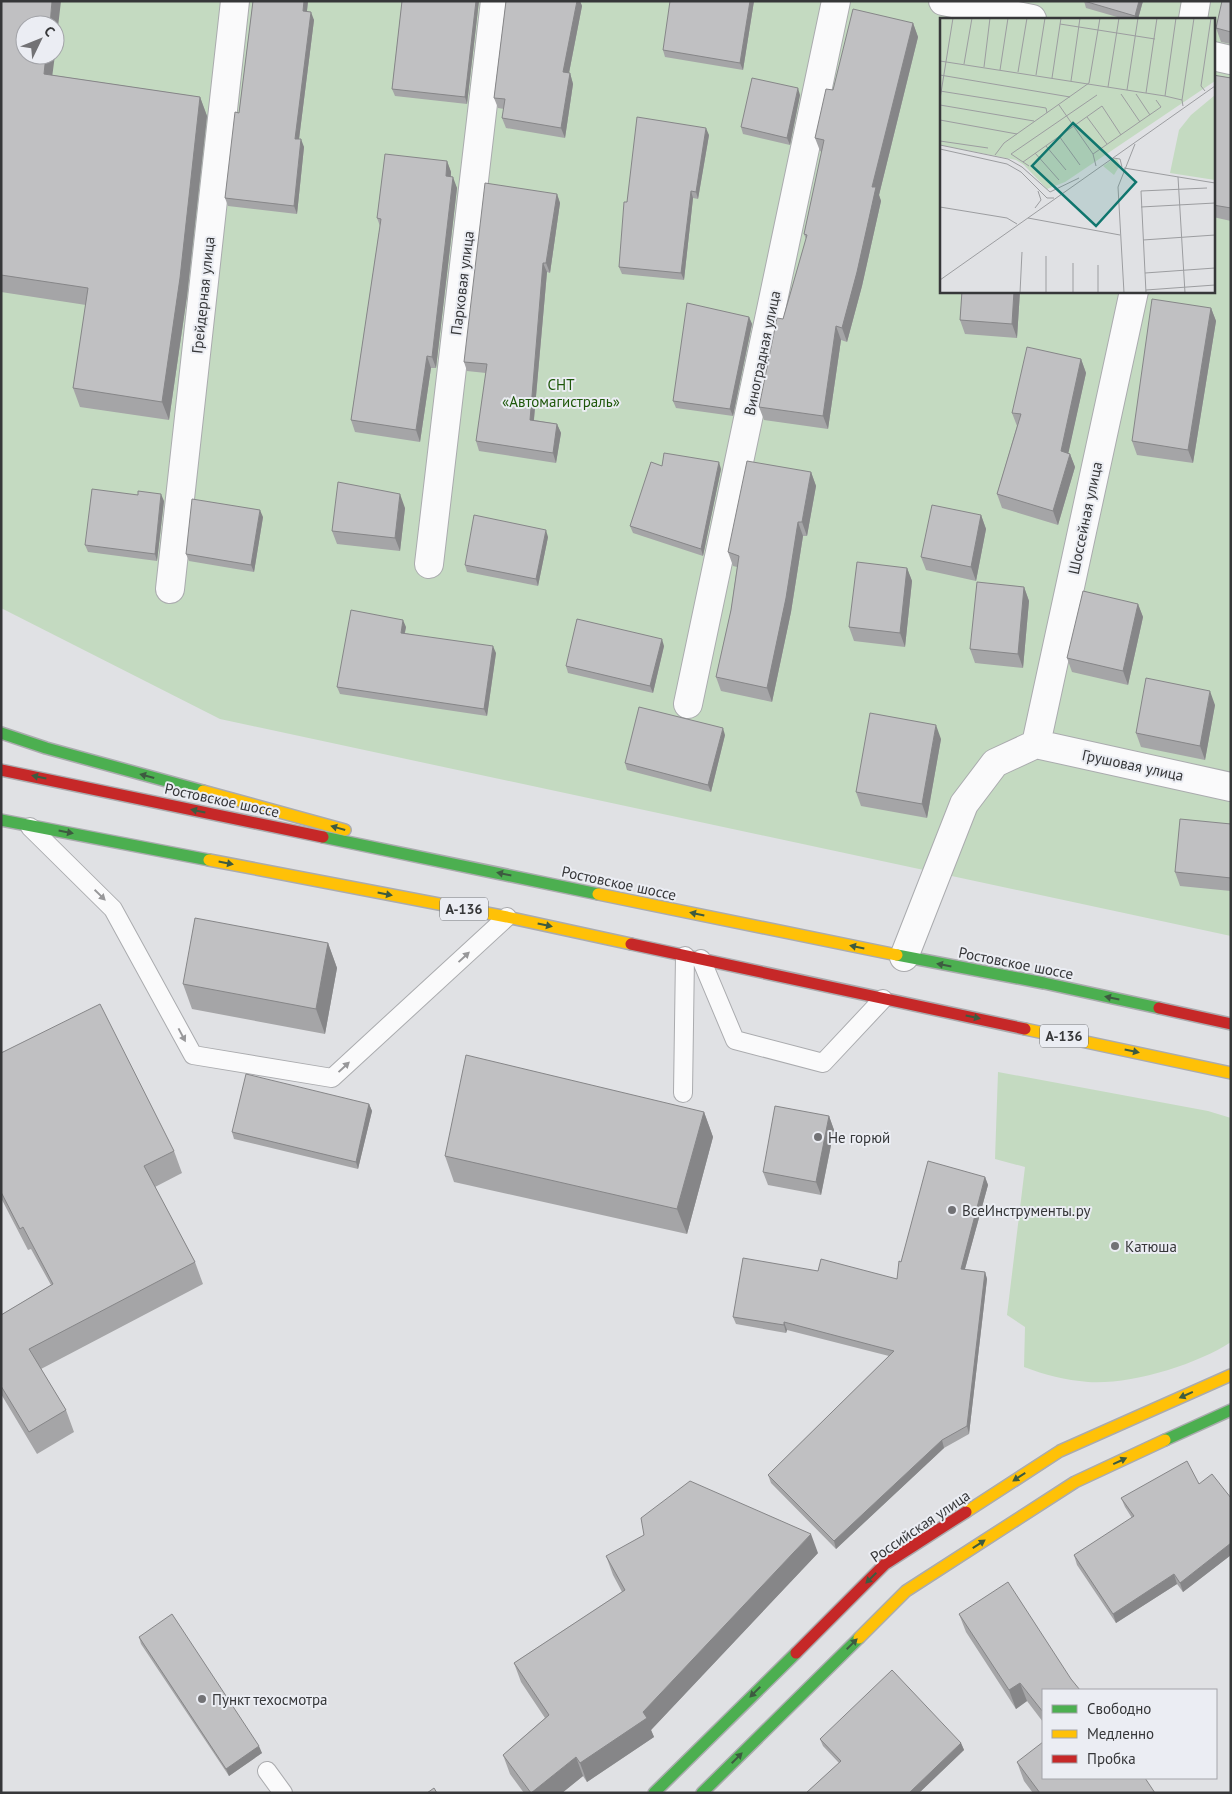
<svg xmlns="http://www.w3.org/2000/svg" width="1232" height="1794" font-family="'PT Sans',sans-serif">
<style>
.green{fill:#c4dac1;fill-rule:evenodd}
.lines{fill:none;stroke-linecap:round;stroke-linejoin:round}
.lane-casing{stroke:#aaabae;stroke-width:20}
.street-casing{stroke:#aaabae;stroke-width:30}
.fast-casing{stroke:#aaabae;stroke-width:14}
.slow-casing{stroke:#aaabae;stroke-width:14}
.jam-casing{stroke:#aaabae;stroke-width:14}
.lane{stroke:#fafafb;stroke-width:18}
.street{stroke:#fafafb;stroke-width:28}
.fast{stroke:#4caf50;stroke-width:11}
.slow{stroke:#ffc107;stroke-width:11}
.jam{stroke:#c62828;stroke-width:11}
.wall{fill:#a5a5a7}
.shaded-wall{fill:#868688}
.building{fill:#c0c0c2;stroke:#868688}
.oneway{fill:#3d5b40}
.oneway2{fill:#98989a}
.poi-dot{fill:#727275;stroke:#ebedf3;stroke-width:2}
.labels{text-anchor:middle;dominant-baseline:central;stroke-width:4;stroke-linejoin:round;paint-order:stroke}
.shield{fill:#ebedf3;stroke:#6c6e71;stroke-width:1}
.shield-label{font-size:14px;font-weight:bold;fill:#363739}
.street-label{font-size:15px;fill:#363739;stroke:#ebedf3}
.park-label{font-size:15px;fill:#1e570a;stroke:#ebedf3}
.poi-label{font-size:15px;fill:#363739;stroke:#ebedf3;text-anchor:start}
.inset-road{fill:none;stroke:#9c9da0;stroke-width:1}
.view{fill:#0f766e;fill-opacity:0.15;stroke:#0f766e;stroke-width:2.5}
.inset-edge{fill:none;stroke:#363739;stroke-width:2.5}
</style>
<rect width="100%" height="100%" fill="#e0e1e4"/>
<path class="green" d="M 1,1 L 1231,1 L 1231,936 L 220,719 L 1,608 ZM 941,19 L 1213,19 L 1213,291 L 941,291 ZM 25,25 L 55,25 L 55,55 L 25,55 Z
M 998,1072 L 1208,1111 L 1231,1118 L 1231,1342 C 1196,1365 1130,1385 1088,1382 C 1065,1380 1045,1375 1024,1367 L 1025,1327 L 1007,1315 L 1025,1167 L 995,1159 Z"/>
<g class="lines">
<defs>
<path id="lane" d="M 30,827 L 113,909 L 193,1055 L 332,1078 L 507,917
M 701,959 L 735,1040 L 823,1063 L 883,999
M 683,1093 L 685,956
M 267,1771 L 283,1793"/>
<path id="street" d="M 943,1 L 1032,19
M 1193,19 L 1196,1
M 1213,56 L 1231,60
M 429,564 L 495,1
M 170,589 L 235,1
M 688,704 L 836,1
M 1036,744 L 1134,291
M 1036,744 L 1231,787
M 904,957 L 964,804 L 995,763 L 1036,744"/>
<path id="fast" d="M 1,733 L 46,748 L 203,791
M 1,820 L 209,860
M 323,837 L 598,894
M 897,955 L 1044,983 L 1159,1008
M 1165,1440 L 1231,1410
M 654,1793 L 796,1653
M 702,1793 L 859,1638"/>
<path id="slow" d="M 203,791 L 345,830
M 209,860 L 507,917 L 631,944
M 598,894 L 897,955
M 1025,1029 L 1231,1073
M 966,1512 L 1060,1451 L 1231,1375
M 859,1638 L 906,1591 L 1075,1482 L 1165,1440"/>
<path id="jam" d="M 1,770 L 323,837
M 631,944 L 1025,1029
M 1159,1008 L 1231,1024
M 796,1653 L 885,1564 L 966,1512"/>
</defs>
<use href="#lane" class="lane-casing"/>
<use href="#street" class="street-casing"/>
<use href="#fast" class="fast-casing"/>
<use href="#slow" class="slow-casing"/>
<use href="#jam" class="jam-casing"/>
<use href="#lane" class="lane"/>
<use href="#street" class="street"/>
<use href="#fast" class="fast"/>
<use href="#slow" class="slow"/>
<use href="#jam" class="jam"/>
</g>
<path class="wall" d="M 1,1 L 52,75 L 200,97 L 207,116 L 187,296 L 169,420 L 80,407 L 73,388 L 86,305 L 1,292 Z
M 253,1 L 308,1 L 307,11 L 314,20 L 299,139 L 304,147 L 297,214 L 228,206 L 225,198 L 239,113 Z
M 402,1 L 479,1 L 467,104 L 395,96 L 392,89 Z
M 506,1 L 580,1 L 582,6 L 569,73 L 570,73 L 573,84 L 565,138 L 506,128 L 502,118 L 504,109 L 498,108 L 494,98 Z
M 754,1 L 743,70 L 665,57 L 663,50 Z
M 1084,1 L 1143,1 L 1138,19 L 1124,19 L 1086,8 Z
M 1231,1 L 1231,44 L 1221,42 L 1216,28 Z
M 913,23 L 918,37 L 879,195 L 881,201 L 862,286 L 847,342 L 841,340 L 828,429 L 764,420 L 759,407 L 806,239 L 804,234 L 822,152 L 820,151 L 815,138 L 833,90 Z
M 1213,75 L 1231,78 L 1231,221 L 1213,217 Z
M 800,95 L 790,145 L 743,134 L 741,127 Z
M 709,135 L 698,199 L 693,198 L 684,280 L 622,274 L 619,267 L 627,202 Z
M 447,161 L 451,172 L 451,176 L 457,188 L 436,368 L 431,368 L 420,442 L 355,432 L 351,420 L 380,226 L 377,218 Z
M 557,194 L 560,203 L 550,273 L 547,272 L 534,420 L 557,424 L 561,433 L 556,463 L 479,451 L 476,441 L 486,373 L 467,371 L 464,362 Z
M 962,291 L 1020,291 L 1017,338 L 965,334 L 960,320 Z
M 1211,308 L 1216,321 L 1193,463 L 1137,455 L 1132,441 Z
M 749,317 L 752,324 L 733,416 L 676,408 L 673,401 Z
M 1081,359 L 1086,373 L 1068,453 L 1070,454 L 1075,467 L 1058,525 L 1002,508 L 997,494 L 1017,426 L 1012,413 Z
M 721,469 L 703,556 L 633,533 L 630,526 Z
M 811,472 L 816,486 L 807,536 L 803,536 L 791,612 L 772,702 L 721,691 L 716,677 L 731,610 L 737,567 L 733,566 L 728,552 Z
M 164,501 L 157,561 L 88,552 L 85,545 Z
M 405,508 L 400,551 L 337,544 L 332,531 Z
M 981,515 L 986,529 L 976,581 L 926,570 L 921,557 Z
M 263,517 L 254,572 L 189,561 L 186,554 Z
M 548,537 L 538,586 L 467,572 L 465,565 Z
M 907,568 L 912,581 L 905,647 L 854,641 L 849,627 Z
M 1024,587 L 1029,601 L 1023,668 L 975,663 L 970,649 Z
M 1138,604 L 1143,617 L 1128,685 L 1072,672 L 1067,658 Z
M 406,627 L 405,633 L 496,653 L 487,716 L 340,694 L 337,687 Z
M 664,646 L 653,693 L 568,673 L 566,666 Z
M 1215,705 L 1205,760 L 1141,747 L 1136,733 Z
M 725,735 L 711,792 L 627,770 L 625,763 Z
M 941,739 L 927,818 L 861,806 L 856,792 Z
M 1231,824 L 1231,891 L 1180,886 L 1175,872 Z
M 328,943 L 337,968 L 325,1034 L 192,1009 L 183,984 Z
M 1,1053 L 174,1151 L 182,1173 L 155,1187 L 195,1262 L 203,1284 L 41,1369 L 66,1410 L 74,1432 L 37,1454 L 1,1394 L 1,1315 L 51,1285 L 31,1249 L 28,1250 L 1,1198 Z
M 369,1104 L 372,1111 L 358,1169 L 234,1139 L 232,1132 Z
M 704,1112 L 713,1137 L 687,1234 L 454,1182 L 445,1156 Z
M 829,1116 L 834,1130 L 821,1195 L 768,1185 L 763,1172 Z
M 985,1177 L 988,1185 L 965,1269 L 985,1272 L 987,1279 L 969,1434 L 944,1448 L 836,1549 L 771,1483 L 768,1475 L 889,1356 L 787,1330 L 786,1333 L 736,1324 L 733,1317 L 818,1271 L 897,1279 L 901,1262 Z
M 1199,1484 L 1231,1498 L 1231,1555 L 1183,1592 L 1177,1584 L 1116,1623 L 1077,1565 L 1074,1555 L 1132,1518 L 1125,1507 L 1121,1498 Z
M 818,1553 L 651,1730 L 654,1737 L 587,1782 L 583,1776 L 562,1793 L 524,1793 L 510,1774 L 503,1755 L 545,1718 L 521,1682 L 514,1663 L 622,1592 L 613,1575 L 606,1556 Z
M 959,1614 L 1043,1690 L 1043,1722 L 1027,1701 L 1016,1709 L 966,1632 Z
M 139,1637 L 262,1753 L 229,1776 L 141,1644 Z
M 820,1739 L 961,1743 L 964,1750 L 919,1793 L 806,1793 L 839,1763 L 823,1746 Z
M 1017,1762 L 1155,1793 L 1033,1793 L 1024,1781 Z"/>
<path class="shaded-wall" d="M 52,1 L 61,1 L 55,53 L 55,25 L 50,25 Z
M 304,1 L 308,1 L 306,19 L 303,11 Z
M 476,1 L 479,1 L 467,104 L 465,97 Z
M 577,1 L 580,1 L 582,6 L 567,83 L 563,72 Z
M 750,1 L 754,1 L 743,70 L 740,63 Z
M 1139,1 L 1143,1 L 1138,19 L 1136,19 L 1135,16 Z
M 311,12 L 314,20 L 298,147 L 295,139 Z
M 913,23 L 918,37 L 879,195 L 881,201 L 862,286 L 847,342 L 842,328 L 872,187 Z
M 46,55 L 55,55 L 50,93 L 44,74 Z
M 570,73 L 573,84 L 565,138 L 561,128 Z
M 798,88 L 800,95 L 790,145 L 787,138 Z
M 200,97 L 207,116 L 187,296 L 169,420 L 162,402 Z
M 706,128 L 709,135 L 698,199 L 696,192 Z
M 301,139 L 304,147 L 297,214 L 294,206 Z
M 447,161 L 451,172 L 450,187 L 446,176 Z
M 453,177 L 457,188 L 436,368 L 432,357 Z
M 691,191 L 693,198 L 684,280 L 681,273 Z
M 557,194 L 560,203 L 550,273 L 546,263 Z
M 543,263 L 547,272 L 533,429 L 530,420 Z
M 1014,291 L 1020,291 L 1017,338 L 1012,324 Z
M 1211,308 L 1216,321 L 1193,463 L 1188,450 Z
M 749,317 L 752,324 L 733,416 L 730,409 Z
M 836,326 L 841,340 L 828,429 L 823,416 Z
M 427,356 L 431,368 L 420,442 L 416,430 Z
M 1081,359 L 1086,373 L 1066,464 L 1061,451 Z
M 557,424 L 561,433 L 556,463 L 553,453 Z
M 1070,454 L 1075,467 L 1058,525 L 1053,511 Z
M 719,462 L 721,469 L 703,556 L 701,549 Z
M 811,472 L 816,486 L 807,536 L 802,522 Z
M 161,494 L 164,501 L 157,561 L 155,554 Z
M 400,494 L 405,508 L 400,551 L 395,538 Z
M 260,510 L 263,517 L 254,572 L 251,565 Z
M 981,515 L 986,529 L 976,581 L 971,567 Z
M 798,522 L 803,536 L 791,612 L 772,702 L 767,688 Z
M 546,530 L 548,537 L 538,586 L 536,579 Z
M 907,568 L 912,581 L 905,647 L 900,633 Z
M 1024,587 L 1029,601 L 1023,668 L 1018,654 Z
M 1138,604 L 1143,617 L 1128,685 L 1123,671 Z
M 403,620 L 406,627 L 403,640 L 401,633 Z
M 662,639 L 664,646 L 653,693 L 650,686 Z
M 493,646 L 496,653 L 487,716 L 484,709 Z
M 1210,691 L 1215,705 L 1205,760 L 1200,746 Z
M 936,725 L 941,739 L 927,818 L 922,804 Z
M 723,728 L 725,735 L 711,792 L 708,785 Z
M 328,943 L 337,968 L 325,1034 L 316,1009 Z
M 369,1104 L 372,1111 L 358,1169 L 356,1162 Z
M 704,1112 L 713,1137 L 687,1234 L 677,1209 Z
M 829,1116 L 834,1130 L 821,1195 L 816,1182 Z
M 985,1177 L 988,1185 L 963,1276 L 961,1269 Z
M 985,1272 L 987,1279 L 969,1434 L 967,1426 Z
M 784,1322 L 787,1330 L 786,1333 L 784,1325 Z
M 942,1440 L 944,1448 L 836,1549 L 834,1541 Z
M 811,1534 L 818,1553 L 651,1730 L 654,1737 L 587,1782 L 580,1763 L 643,1712 Z
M 1231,1543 L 1231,1555 L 1183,1592 L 1180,1583 Z
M 1174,1574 L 1177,1584 L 1116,1623 L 1113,1614 Z
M 1020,1683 L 1027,1701 L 1016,1709 L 1009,1690 Z
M 961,1743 L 964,1750 L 919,1793 L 909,1793 Z
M 259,1746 L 262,1753 L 229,1776 L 226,1769 Z
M 576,1757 L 583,1776 L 562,1793 L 531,1793 Z"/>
<path class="building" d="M 1,1 L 52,1 L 50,25 L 25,25 L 25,55 L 46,55 L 44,74 L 200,97 L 180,278 L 162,402 L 73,388 L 88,288 L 1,275 Z
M 253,1 L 304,1 L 303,11 L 311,12 L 295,139 L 301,139 L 294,206 L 225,198 L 235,112 L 239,113 Z
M 402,1 L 476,1 L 465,97 L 392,89 Z
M 506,1 L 577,1 L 563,72 L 570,73 L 561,128 L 502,118 L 505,99 L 494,98 Z
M 670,1 L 750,1 L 740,63 L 663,50 Z
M 1084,1 L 1139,1 L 1135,16 Z
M 1222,1 L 1231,1 L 1231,32 L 1216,28 Z
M 853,9 L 913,23 L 872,187 L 876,187 L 857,272 L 842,328 L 836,326 L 823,416 L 759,407 L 777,318 L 783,319 L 807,235 L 804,234 L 824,140 L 815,138 L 826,89 L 833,90 Z
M 1213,75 L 1231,78 L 1231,208 L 1213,205 Z
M 752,78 L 798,88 L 787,138 L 741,127 Z
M 637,117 L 706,128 L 696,192 L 691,191 L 681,273 L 619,267 L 624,202 L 627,202 Z
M 385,154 L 447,161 L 446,176 L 453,177 L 432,357 L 427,356 L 416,430 L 351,420 L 381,219 L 377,218 Z
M 485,183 L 557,194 L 546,263 L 543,263 L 530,420 L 557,424 L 553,453 L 476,441 L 487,364 L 464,362 Z
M 962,291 L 1014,291 L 1012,324 L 960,320 Z
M 1152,299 L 1211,308 L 1188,450 L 1132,441 Z
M 687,303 L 749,317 L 730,409 L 673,401 Z
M 1027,347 L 1081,359 L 1061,451 L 1070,454 L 1053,511 L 997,494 L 1021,414 L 1012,413 Z
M 664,453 L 719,462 L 701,549 L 630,526 L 651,462 L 662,466 Z
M 747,461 L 811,472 L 802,522 L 798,522 L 786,598 L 767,688 L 716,677 L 731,610 L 739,556 L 728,552 Z
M 338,482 L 400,494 L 395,538 L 332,531 Z
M 92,489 L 138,495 L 138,491 L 161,494 L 155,554 L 85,545 Z
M 192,499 L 260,510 L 251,565 L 186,554 Z
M 932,505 L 981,515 L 971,567 L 921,557 Z
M 474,515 L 546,530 L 536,579 L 465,565 Z
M 857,562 L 907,568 L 900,633 L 849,627 Z
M 977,582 L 1024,587 L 1018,654 L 970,649 Z
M 1083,591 L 1138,604 L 1123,671 L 1067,658 Z
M 351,610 L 403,620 L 401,633 L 493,646 L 484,709 L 337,687 Z
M 577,619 L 662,639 L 650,686 L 566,666 Z
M 1146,678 L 1210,691 L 1200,746 L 1136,733 Z
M 639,707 L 723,728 L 708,785 L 625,763 Z
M 870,713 L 936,725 L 922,804 L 856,792 Z
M 1180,819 L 1231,824 L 1231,878 L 1175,872 Z
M 195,918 L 328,943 L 316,1009 L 183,984 Z
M 100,1004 L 174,1151 L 144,1166 L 195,1262 L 29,1349 L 66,1410 L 29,1432 L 1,1386 L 1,1315 L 53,1284 L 23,1227 L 20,1229 L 1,1192 L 1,1053 Z
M 466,1055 L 704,1112 L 677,1209 L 445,1156 Z
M 246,1074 L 369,1104 L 356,1162 L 232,1132 Z
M 775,1106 L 829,1116 L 816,1182 L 763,1172 Z
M 928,1161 L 985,1177 L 961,1269 L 985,1272 L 967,1426 L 942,1440 L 834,1541 L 768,1475 L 894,1351 L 784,1322 L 784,1325 L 733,1317 L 743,1258 L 818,1271 L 821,1259 L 897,1279 L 899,1261 L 901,1262 Z
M 1187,1461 L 1199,1484 L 1212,1474 L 1231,1498 L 1231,1543 L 1180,1583 L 1174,1574 L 1113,1614 L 1074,1555 L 1134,1516 L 1121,1498 Z
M 690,1481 L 811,1534 L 643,1712 L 647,1718 L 580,1763 L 576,1757 L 531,1793 L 503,1755 L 549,1715 L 514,1663 L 625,1590 L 606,1556 L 644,1535 L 641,1518 Z
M 1008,1582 L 1071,1679 L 1080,1690 L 1043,1690 L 1043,1712 L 1020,1683 L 1009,1690 L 959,1614 Z
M 172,1614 L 259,1746 L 226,1769 L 139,1637 Z
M 892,1670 L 961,1743 L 909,1793 L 806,1793 L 841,1761 L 820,1739 Z
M 1043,1742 L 1043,1778 L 1145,1778 L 1155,1793 L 1040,1793 L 1017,1762 Z
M 434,1788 L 437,1793 L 427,1793 Z"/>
<defs><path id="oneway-solid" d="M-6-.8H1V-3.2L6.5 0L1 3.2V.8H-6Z" transform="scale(1.25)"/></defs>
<g class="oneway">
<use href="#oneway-solid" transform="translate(147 776) rotate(-165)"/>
<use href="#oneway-solid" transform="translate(39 777) rotate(-168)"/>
<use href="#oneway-solid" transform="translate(198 811) rotate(-168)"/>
<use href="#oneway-solid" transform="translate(338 828) rotate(-164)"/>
<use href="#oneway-solid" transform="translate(66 832) rotate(11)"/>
<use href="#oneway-solid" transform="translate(226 863) rotate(11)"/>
<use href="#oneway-solid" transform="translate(504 874) rotate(-168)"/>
<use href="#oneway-solid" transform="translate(385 894) rotate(11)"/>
<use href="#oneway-solid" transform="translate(697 914) rotate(-168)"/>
<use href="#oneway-solid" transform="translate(545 925) rotate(12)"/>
<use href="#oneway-solid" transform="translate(857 947) rotate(-168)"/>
<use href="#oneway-solid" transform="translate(944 965) rotate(-169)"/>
<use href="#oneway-solid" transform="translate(1112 998) rotate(-168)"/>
<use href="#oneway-solid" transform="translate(973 1017) rotate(12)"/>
<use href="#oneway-solid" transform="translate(1132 1051) rotate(12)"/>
<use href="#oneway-solid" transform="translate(1186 1395) rotate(156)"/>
<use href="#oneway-solid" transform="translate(1120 1461) rotate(-25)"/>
<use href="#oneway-solid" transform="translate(1019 1477) rotate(147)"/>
<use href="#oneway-solid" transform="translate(979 1544) rotate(-33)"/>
<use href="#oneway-solid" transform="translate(871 1578) rotate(135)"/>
<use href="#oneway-solid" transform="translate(852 1644) rotate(-45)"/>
<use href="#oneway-solid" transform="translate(755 1692) rotate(135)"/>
<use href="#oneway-solid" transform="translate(737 1758) rotate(-45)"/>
</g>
<g class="oneway2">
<use href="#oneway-solid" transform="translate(100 895) rotate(44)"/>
<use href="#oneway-solid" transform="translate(464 957) rotate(-43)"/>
<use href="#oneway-solid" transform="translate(182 1035) rotate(62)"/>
<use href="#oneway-solid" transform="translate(344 1067) rotate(-43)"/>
</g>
<g class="poi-dot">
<circle cx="818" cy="1137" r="5"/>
<circle cx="952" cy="1210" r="5"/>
<circle cx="1115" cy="1246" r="5"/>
<circle cx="202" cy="1699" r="5"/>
</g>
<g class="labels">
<g class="shield">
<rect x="440" y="897.5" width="48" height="23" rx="4"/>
<rect x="1040" y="1024.5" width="48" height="23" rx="4"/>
</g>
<g class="shield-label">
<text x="464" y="909">А-136</text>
<text x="1064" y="1036">А-136</text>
</g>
<g class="street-label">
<text transform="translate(462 283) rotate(-83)">Парковая улица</text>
<text transform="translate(203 295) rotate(-84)">Грейдерная улица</text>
<text transform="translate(762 353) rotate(-78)">Виноградная улица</text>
<text transform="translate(1085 518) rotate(-78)">Шоссейная улица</text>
<text transform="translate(1133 765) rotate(12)">Грушовая улица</text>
<text transform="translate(222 800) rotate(12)">Ростовское шоссе</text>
<text transform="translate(619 883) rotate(12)">Ростовское шоссе</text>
<text transform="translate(1016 963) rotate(11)">Ростовское шоссе</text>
<text transform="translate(920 1526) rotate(-34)">Российская улица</text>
</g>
<g class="park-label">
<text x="561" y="384">СНТ<tspan x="561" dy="17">«Автомагистраль»</tspan></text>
</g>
<g class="poi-label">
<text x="828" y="1137">Не горюй</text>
<text x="962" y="1210">ВсеИнструменты.ру</text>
<text x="1125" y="1246">Катюша</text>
<text x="212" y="1699">Пункт техосмотра</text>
</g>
</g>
<g transform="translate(940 18)">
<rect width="275" height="275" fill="#e0e1e4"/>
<path d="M 0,0 L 275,0 L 275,63 L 125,164 L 107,171 L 84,147 L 76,142 L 0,127 ZM 275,77 L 275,162 L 230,155 L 239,112 L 251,97 ZM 173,141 L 177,141 L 180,147 L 174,157 L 163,148 Z" fill="#c4dac1"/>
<path class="inset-road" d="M 120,6 L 215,21M 0,43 L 225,78 L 242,82 L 243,88M 24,46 L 32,0M 44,49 L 50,0M 60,52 L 68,0M 78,54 L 87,0M 0,57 L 130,79M 96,57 L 105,0M 112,60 L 121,0M 131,63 L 140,0M 168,69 L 179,0M 187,72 L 198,0M 0,73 L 106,90 L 107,95M 265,73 L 261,68 L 271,0M 206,75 L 217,0M 181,76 L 200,104M 196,76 L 210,97M 225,78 L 236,0M 0,81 L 13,0M 242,82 L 254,0M 0,87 L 94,103M 119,87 L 153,136 L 156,148M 147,99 L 167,126M 0,102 L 77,116M 119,118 L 140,147M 0,123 L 48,130M 0,127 L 68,141 L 82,149 L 110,174 L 139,160M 106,128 L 126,152M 0,131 L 67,146 L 81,154 L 107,180 L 114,180M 95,135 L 119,162M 153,136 L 221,89 L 216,82M 55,137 L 64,125 L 149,65 L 160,0M 173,140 L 180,141 L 182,149M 83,144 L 162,88 L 181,117M 89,148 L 71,136 L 157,77M 184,150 L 275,165M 238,159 L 245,275M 0,189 L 67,200 L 77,206M 201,189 L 275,185M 95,190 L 101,182 L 98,173M 88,200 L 180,217M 203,222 L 275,217M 158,247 L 158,275M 205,255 L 275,250M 0,262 L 275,68M 206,272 L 275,267M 80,275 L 82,234M 106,275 L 106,238M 133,275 L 133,245M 184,275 L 178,169 L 195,126M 206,275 L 201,173 L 267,170"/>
<path class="view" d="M 133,105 L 196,164 L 156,208 L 92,148 Z"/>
<rect width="275" height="275" class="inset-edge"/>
</g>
<rect width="1232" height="1794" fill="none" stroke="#363739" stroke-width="5"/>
<rect x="1042" y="1689" width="175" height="90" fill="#ebedf3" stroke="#a3a4a9"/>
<rect x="1052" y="1705" width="25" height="8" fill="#4caf50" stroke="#a3a4a9"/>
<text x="1087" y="1714" font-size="15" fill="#363739">Свободно</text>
<rect x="1052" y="1730" width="25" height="8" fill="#ffc107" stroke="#a3a4a9"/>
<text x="1087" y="1739" font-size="15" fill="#363739">Медленно</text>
<rect x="1052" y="1755" width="25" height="8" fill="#c62828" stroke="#a3a4a9"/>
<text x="1087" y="1764" font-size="15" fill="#363739">Пробка</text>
<g transform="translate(40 40) rotate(47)"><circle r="24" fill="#ebedf3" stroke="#a3a4a9"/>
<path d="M0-4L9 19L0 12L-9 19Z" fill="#727275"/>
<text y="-8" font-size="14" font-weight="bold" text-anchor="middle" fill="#363739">С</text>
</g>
</svg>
